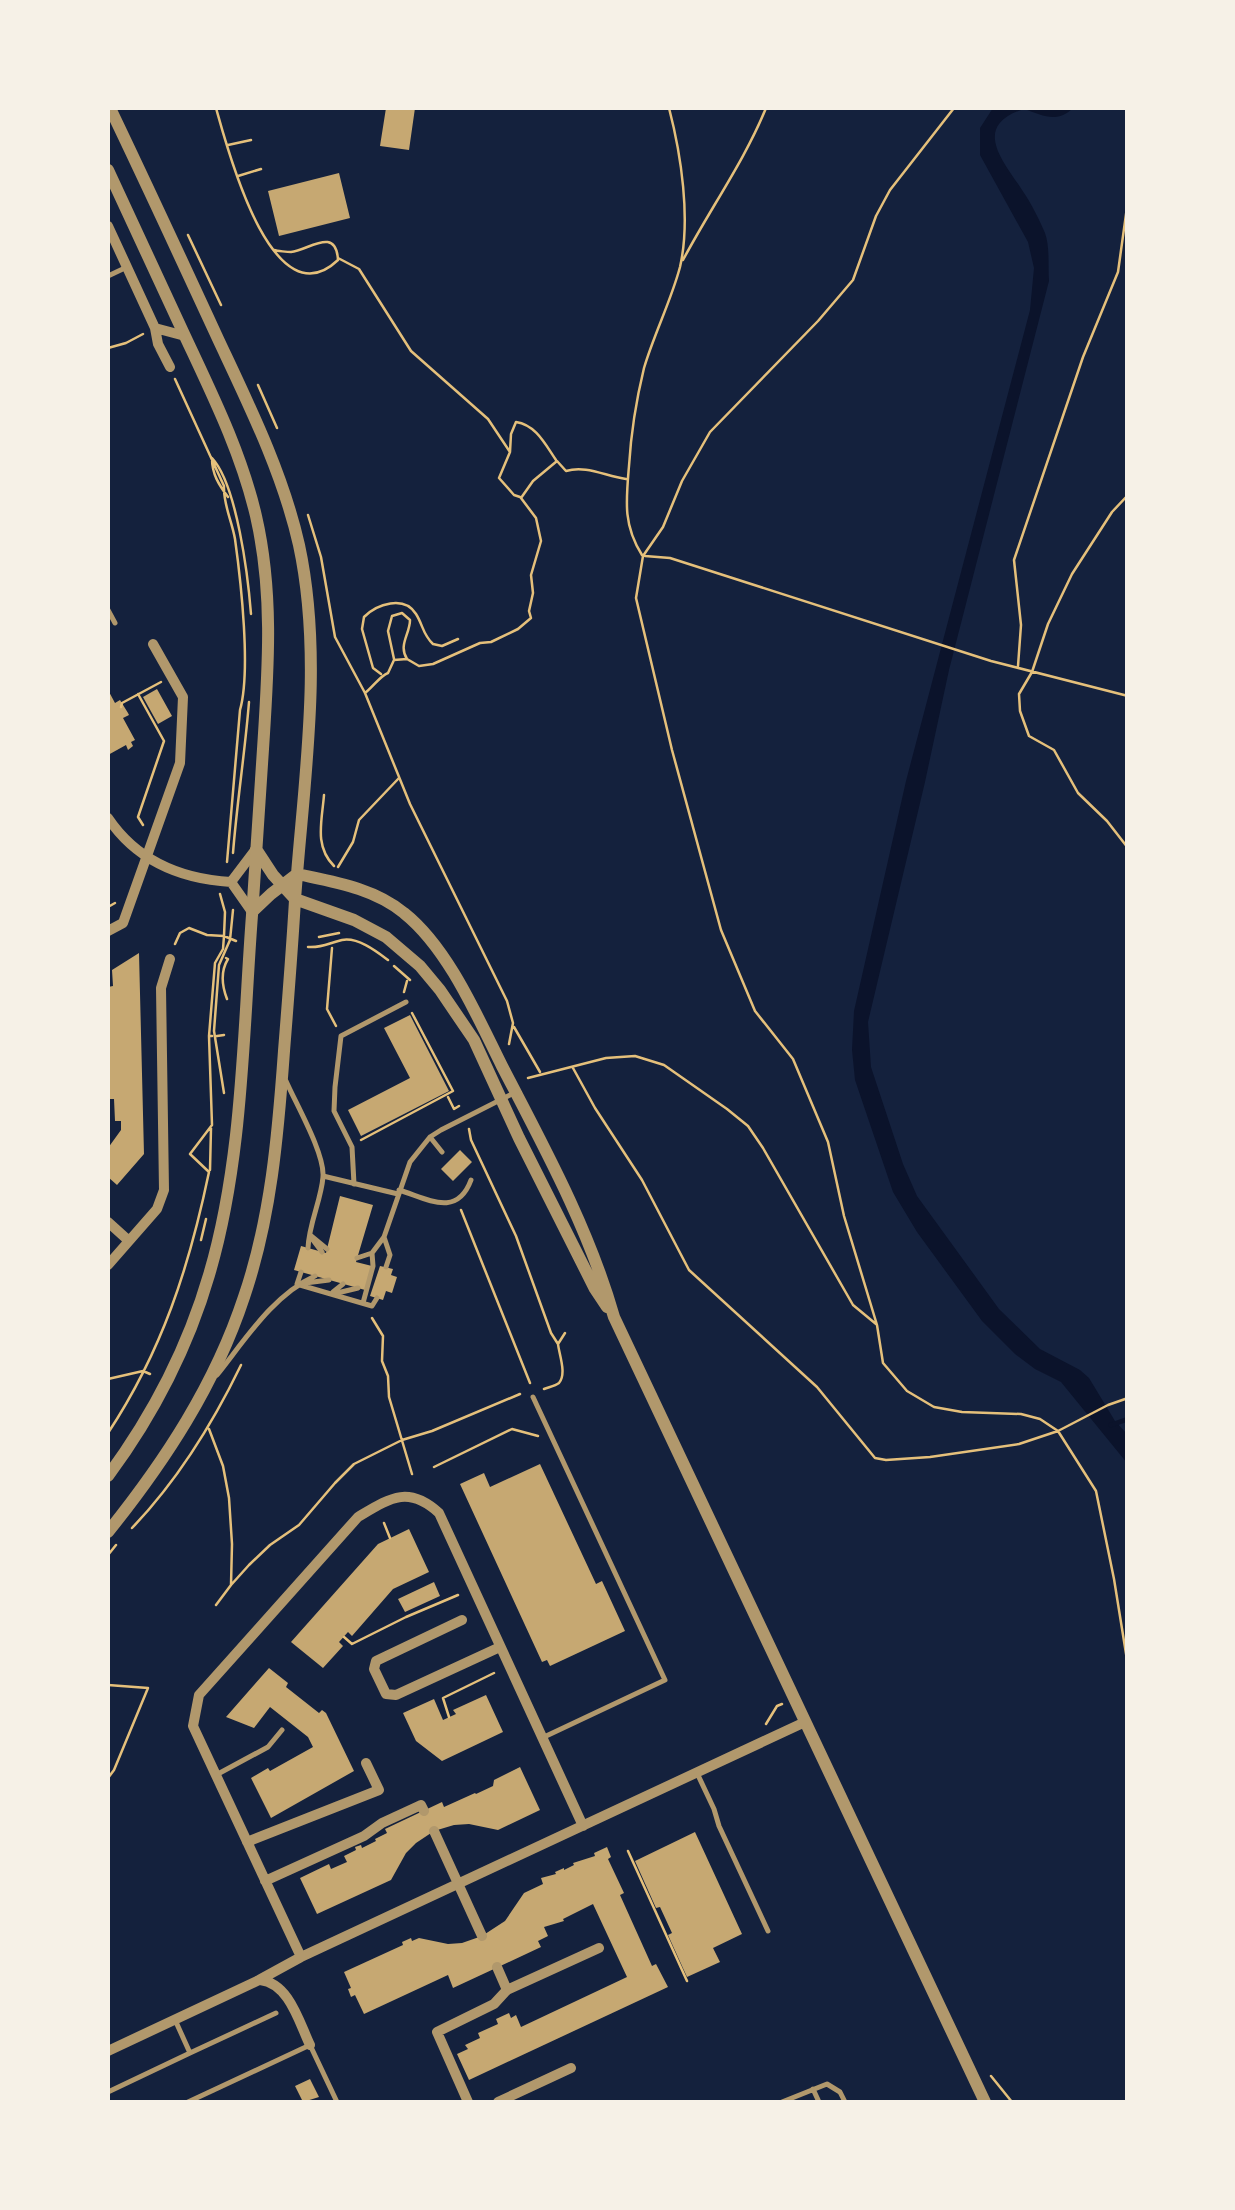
<svg xmlns="http://www.w3.org/2000/svg" width="1235" height="2210" font-family="'PT Sans',sans-serif">
<style>
.water{fill:#0b132b}
.lines{fill:none;stroke-linecap:round;stroke-linejoin:round}
.stream{stroke:#0b132b;stroke-width:5}
.building{fill:#c6a872}
.path{stroke:#e5c07b;stroke-width:2.5}
.service{stroke:#b1986c;stroke-width:5}
.minor{stroke:#b1986c;stroke-width:10}
.tertiary{stroke:#b1986c;stroke-width:12}
</style>
<rect width="100%" height="100%" fill="#14213d"/>
<path class="water" d="M 993,108 L 1073,108 C 1057,124 1042,115 1024,109 C 967,127 1008,166 1026,196 C 1033,207 1040,221 1045,233 C 1050,247 1048,266 1049,281 L 949,670 L 925,782 L 868,1022 L 871,1067 L 903,1164 L 917,1196 L 999,1309 L 1040,1349 L 1080,1370 L 1089,1378 L 1115,1421 L 1127,1434 L 1127,1463 L 1061,1382 L 1035,1369 L 1015,1354 L 982,1321 L 917,1232 L 893,1192 L 855,1080 L 852,1050 L 854,1011 L 906,781 L 1030,310 L 1034,268 L 1028,242 L 980,155 L 980,128 Z"/>
<g class="lines">
<path class="stream" d="M 1111,1425 L 1128,1419"/>
</g>
<path class="building" d="M 386,108 L 415,108 L 409,150 L 380,146 Z
M 339,173 L 350,218 L 279,236 L 268,191 Z
M 157,689 L 172,716 L 158,724 L 143,697 Z
M 108,690 L 115,703 L 120,700 L 128,713 L 129,715 L 123,718 L 135,740 L 131,742 L 133,746 L 128,750 L 126,745 L 108,755 Z
M 139,953 L 144,1154 L 117,1185 L 108,1177 L 108,1148 L 121,1130 L 121,1121 L 115,1121 L 114,1099 L 108,1099 L 108,987 L 113,986 L 112,970 Z
M 410,1015 L 449,1091 L 361,1136 L 348,1110 L 410,1078 L 384,1028 Z
M 460,1150 L 472,1162 L 453,1181 L 441,1169 Z
M 340,1196 L 373,1205 L 356,1262 L 372,1266 L 365,1290 L 294,1270 L 301,1246 L 326,1253 Z
M 380,1266 L 393,1269 L 391,1275 L 397,1277 L 392,1293 L 386,1291 L 383,1300 L 370,1296 Z
M 540,1464 L 596,1584 L 602,1581 L 625,1631 L 550,1666 L 547,1660 L 542,1662 L 460,1484 L 484,1473 L 490,1487 Z
M 409,1529 L 429,1572 L 393,1589 L 352,1636 L 348,1632 L 339,1642 L 343,1646 L 323,1668 L 291,1642 L 378,1544 Z
M 434,1582 L 440,1596 L 405,1612 L 398,1599 Z
M 269,1668 L 288,1683 L 286,1687 L 319,1713 L 322,1710 L 326,1713 L 354,1771 L 271,1818 L 251,1778 L 268,1768 L 270,1771 L 313,1747 L 308,1737 L 270,1707 L 254,1728 L 226,1717 Z
M 486,1695 L 503,1732 L 442,1761 L 416,1741 L 403,1713 L 434,1699 L 443,1720 L 456,1714 L 453,1710 Z
M 520,1767 L 540,1810 L 498,1830 L 469,1824 L 454,1825 L 434,1831 L 416,1843 L 406,1853 L 391,1880 L 317,1914 L 300,1878 L 329,1864 L 331,1869 L 347,1862 L 344,1856 L 356,1850 L 355,1847 L 361,1845 L 362,1848 L 376,1841 L 375,1839 L 387,1833 L 385,1829 L 442,1802 L 444,1807 L 475,1793 L 476,1794 L 493,1786 L 494,1780 Z
M 695,1832 L 742,1934 L 713,1948 L 720,1962 L 687,1977 L 668,1935 L 672,1933 L 660,1907 L 656,1908 L 635,1861 Z
M 607,1847 L 611,1857 L 608,1859 L 624,1893 L 620,1895 L 652,1966 L 656,1964 L 668,1987 L 469,2080 L 457,2054 L 468,2049 L 465,2045 L 480,2038 L 478,2033 L 498,2024 L 496,2019 L 509,2013 L 511,2018 L 516,2015 L 521,2027 L 627,1977 L 593,1904 L 563,1919 L 564,1921 L 544,1927 L 548,1936 L 538,1941 L 541,1947 L 453,1988 L 448,1975 L 364,2014 L 355,1995 L 351,1997 L 348,1989 L 351,1988 L 344,1972 L 403,1945 L 402,1942 L 411,1938 L 412,1941 L 419,1938 L 448,1944 L 462,1943 L 482,1936 L 505,1921 L 524,1893 L 543,1884 L 541,1878 L 556,1874 L 555,1872 L 564,1868 L 564,1870 L 574,1865 L 573,1863 L 595,1856 L 594,1853 Z
M 310,2079 L 319,2097 L 303,2102 L 295,2086 Z"/>
<g class="lines">
<path class="path" d="M 216,108 C 227,147 272,323 338,260 C 336,226 309,250 291,252 C 288,252 277,251 274,250
M 954,108 L 890,190 L 876,216 L 853,280 L 818,321 L 710,432 L 682,481 L 663,527 L 643,556 L 636,598 L 672,750 L 721,930 L 755,1011 L 793,1059 L 828,1142 L 844,1216 L 877,1325 L 883,1363 L 907,1391 L 934,1407 L 962,1412 L 1021,1414 L 1040,1419 L 1058,1431 L 1096,1491 L 1114,1579 L 1128,1666
M 228,145 L 251,140
M 238,176 L 261,169
M 188,235 L 221,305
M 338,258 L 359,269 L 411,351 L 488,419 L 510,452
M 683,260 C 710,209 745,160 766,108
M 108,348 L 126,343 L 143,334
M 175,379 L 224,486 C 223,504 232,521 235,539 C 241,582 251,671 240,710 L 227,862
M 258,385 L 277,428
M 212,458 C 237,485 248,576 251,614
M 212,459 C 212,474 219,485 228,497
M 1128,495 L 1112,512 L 1072,574 L 1048,624 L 1032,672 L 1019,694 L 1020,711 L 1029,736 L 1054,750 L 1078,793 L 1107,821 L 1128,848
M 520,497 L 514,495 L 499,478 L 510,452 L 511,434 L 516,422 C 536,425 545,444 556,460
M 308,515 L 321,557 L 335,637 L 365,693 L 410,804 L 507,1001 L 513,1023 L 509,1044
M 642,555 C 623,525 626,501 629,466 C 631,433 636,401 644,368 C 654,334 671,301 680,267 C 691,219 681,154 669,108
M 645,556 L 670,558 L 991,661 L 1128,696
M 394,659 L 388,631 L 392,616 L 402,613 L 410,620 C 410,634 398,645 407,659
M 1018,666 L 1021,625 L 1014,560 L 1083,357 L 1118,272 L 1128,200
M 381,674 L 373,668 L 362,629 L 364,617 C 377,604 404,595 416,614 C 423,625 423,635 433,644 L 442,646 L 458,639
M 365,693 C 373,687 380,676 388,673 L 394,660 L 407,659 L 419,666 L 433,664 L 480,643 L 491,642 L 518,629 L 531,618 L 529,611 L 533,593 L 531,575 L 541,541 L 536,518 L 521,498 L 533,481 L 557,461 L 566,471 C 586,465 605,476 626,479
M 138,694 L 164,741 L 138,817 L 143,825
M 121,707 L 122,703 L 161,682
M 324,795 C 322,821 314,846 334,866
M 233,853 C 237,802 245,752 249,702
M 338,867 L 353,842 L 359,820 L 399,778
M 108,907 L 115,903
M 319,937 L 339,933
M 175,944 L 180,933 L 189,928 L 207,935 L 224,936 L 236,941
M 308,947 C 324,948 328,943 342,940 C 358,937 376,951 388,960
M 332,948 L 327,1009 L 336,1026
M 226,958 L 228,959 C 220,972 222,986 227,999
M 394,966 L 410,980
M 404,992 L 407,981
M 514,1027 L 540,1072
M 209,1036 L 215,963 L 223,949 L 224,936 L 225,912 L 220,894
M 217,1036 L 224,1035
M 573,1068 L 595,1108 L 642,1180 L 689,1270 L 817,1387 L 875,1458 L 886,1460 L 930,1457 L 1019,1444 L 1058,1431 L 1108,1405 L 1128,1398
M 528,1078 L 606,1058 L 635,1056 L 664,1065 L 727,1109 L 748,1126 L 763,1148 L 853,1305 L 876,1324
M 224,1093 L 214,1031 L 219,965 L 230,940 L 233,910
M 448,1097 L 454,1109 L 459,1106
M 469,1129 L 471,1140 L 516,1236 L 551,1333 L 558,1344
M 361,1140 L 453,1091 L 412,1013
M 1127,1156 L 1128,1158
M 210,1170 L 211,1128
M 461,1210 L 530,1383
M 201,1240 L 206,1219
M 372,1318 L 383,1336 L 382,1361 L 388,1376 L 389,1397 L 412,1474
M 108,1379 L 143,1371 L 150,1374
M 544,1389 C 549,1387 555,1386 559,1383 C 567,1374 559,1354 558,1344 L 565,1333
M 209,1429 L 223,1466 L 229,1498 L 232,1544 L 231,1585 L 216,1605
M 108,1433 C 162,1351 189,1268 209,1172 L 190,1154 L 212,1125 L 209,1036 L 212,1036
M 434,1467 L 512,1429 L 538,1436
M 384,1523 L 390,1538
M 132,1528 C 178,1480 212,1425 241,1365
M 108,1555 L 116,1545
M 231,1585 L 249,1565 L 270,1545 L 299,1525 L 335,1483 L 354,1464 L 402,1440 L 432,1431 L 520,1394
M 344,1637 L 352,1644 L 406,1617 L 458,1595
M 108,1685 L 148,1688 L 114,1770 L 108,1778
M 449,1717 L 443,1698 L 494,1673
M 766,1724 L 777,1706 L 782,1704
M 628,1851 L 687,1981
M 991,2076 L 1012,2102"/>
<path class="service" d="M 108,276 L 127,267
M 108,610 L 115,623
M 286,1081 C 296,1104 325,1154 323,1177 C 321,1201 309,1223 308,1248
M 430,1137 L 442,1152
M 323,1176 L 398,1194
M 354,1184 L 352,1147 L 334,1111 L 335,1087 L 341,1036 L 406,1002
M 399,1190 C 428,1199 457,1218 471,1180
M 310,1235 L 327,1249
M 384,1237 L 390,1255 L 386,1267
M 313,1240 L 322,1252
M 357,1258 L 372,1253
M 305,1283 L 329,1280
M 297,1284 L 301,1272
M 300,1285 L 372,1306 L 377,1298
M 333,1292 L 343,1284
M 333,1294 L 358,1288
M 363,1303 L 373,1266 L 372,1253 L 384,1237 L 410,1162 L 430,1137 L 441,1130 L 514,1093
M 217,1375 C 245,1340 273,1295 315,1276
M 533,1397 L 665,1680 L 544,1737
M 697,1773 L 714,1809 L 719,1826 L 768,1931
M 216,1775 L 268,1747 L 282,1730
M 176,2022 L 190,2053 L 276,2013
M 813,2089 L 819,2102
M 108,2092 L 190,2053
M 188,2102 L 310,2045 L 337,2102
M 782,2102 L 827,2084 L 840,2092 L 845,2102"/>
<path class="minor" d="M 108,226 L 155,328 L 158,344 L 170,367
M 155,328 L 185,336
M 108,818 C 137,861 180,879 231,882
M 231,882 L 256,849
M 231,882 L 252,912
M 108,931 L 123,923 L 180,763 L 183,697 L 153,644
M 108,1222 L 129,1241
M 108,1265 L 157,1209 L 164,1190 L 161,988 L 170,959
M 462,1620 L 376,1661 L 374,1669 L 386,1694 L 396,1695 L 500,1647
M 434,1831 L 482,1936
M 247,1842 L 379,1790 L 366,1763
M 265,1881 L 364,1836 L 382,1823 L 421,1805 L 424,1811
M 301,1957 L 193,1726 L 199,1695 L 358,1517 C 390,1498 408,1485 439,1513 L 583,1826
M 260,1980 C 289,1983 299,2022 310,2045
M 507,1990 L 599,1948
M 108,2051 L 259,1980 L 301,1957 L 805,1722
M 468,2102 L 437,2032 L 494,2004 L 507,1990 L 497,1967
M 498,2102 L 571,2068"/>
<path class="tertiary" d="M 108,170 C 133,224 158,279 184,334 C 212,394 241,452 256,516 C 274,594 268,671 263,749 C 259,805 256,860 252,915 C 243,1033 243,1161 209,1275 C 188,1347 153,1415 108,1476
M 256,849 L 273,875 L 295,899 L 354,920 L 386,937 L 420,966 L 440,990 L 474,1040 L 519,1138 L 595,1289 L 607,1307
M 252,912 L 271,894 L 297,874 C 334,882 374,888 404,913 C 448,948 477,1016 502,1066 C 544,1147 589,1229 614,1317 L 985,2102
M 108,1532 C 165,1461 215,1385 244,1297 C 271,1218 278,1135 284,1051 C 288,1001 292,951 295,900 C 303,784 324,661 299,545 C 283,474 250,407 219,341 C 183,263 147,185 110,108"/>
</g>
<rect width="1235" height="2210" fill="none" stroke="#f6f1e7" stroke-width="220"/>
</svg>
